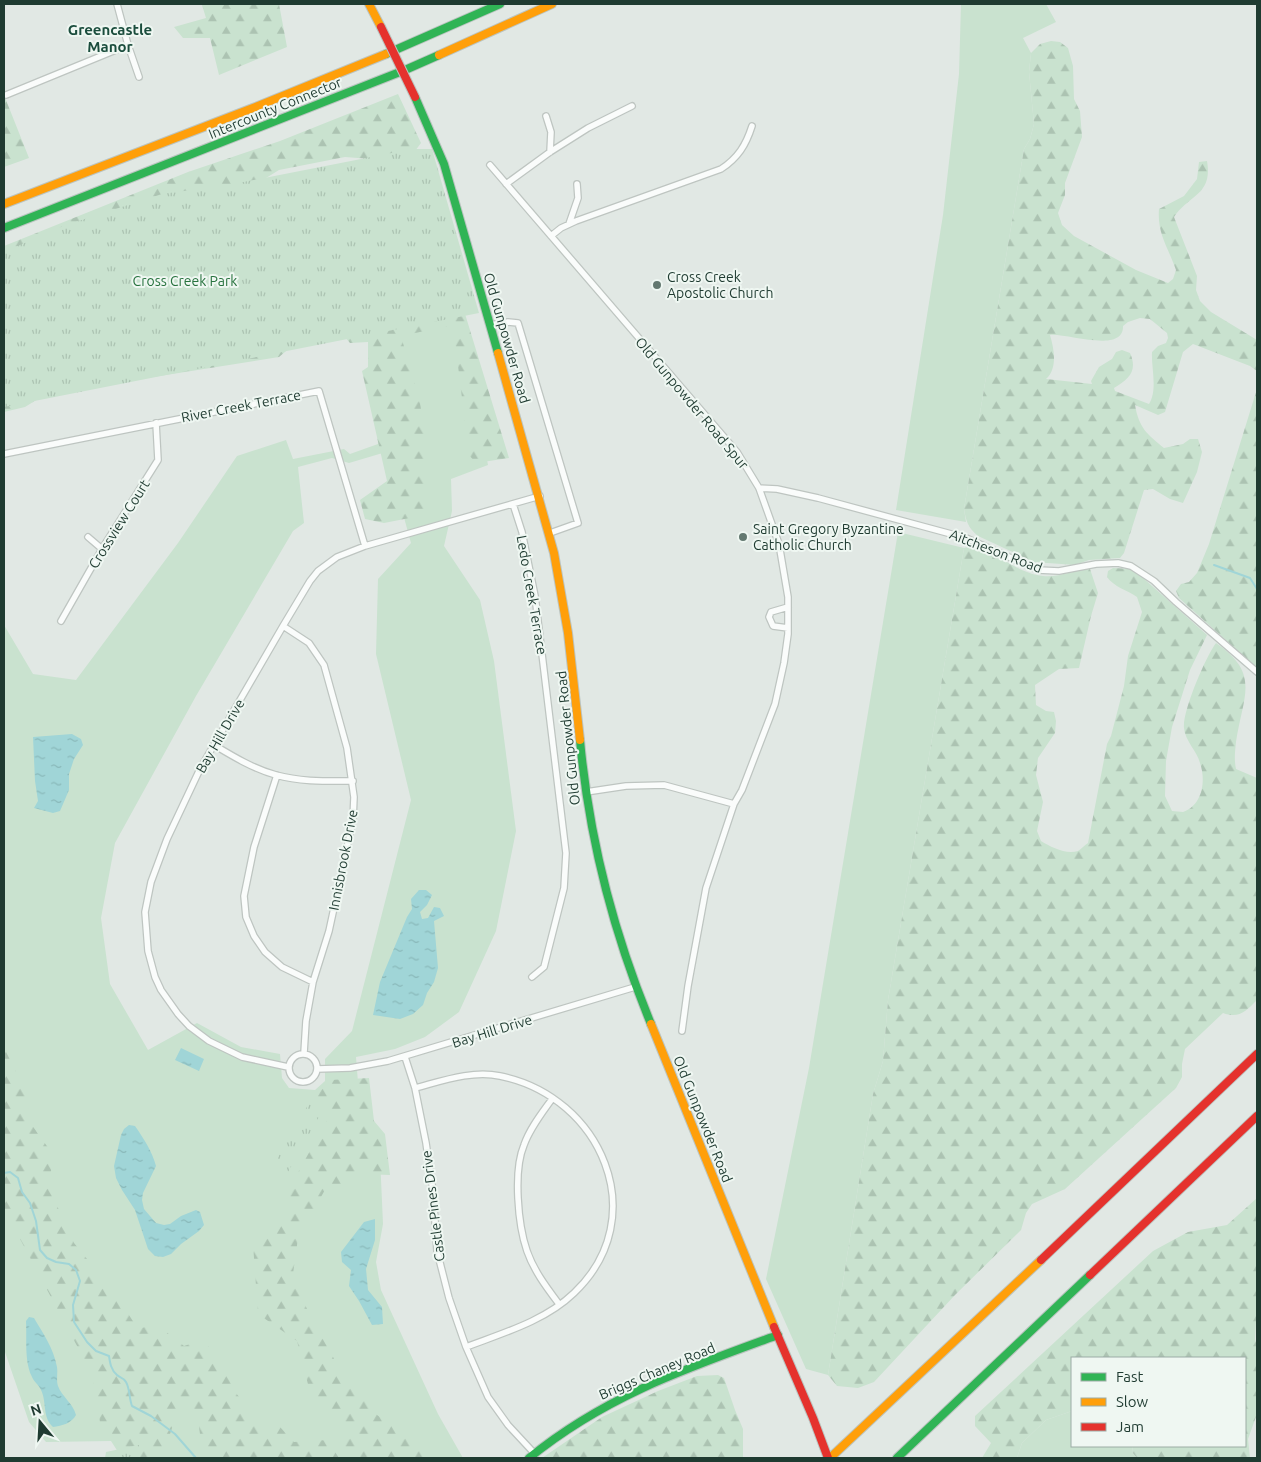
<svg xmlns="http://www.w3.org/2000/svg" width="1261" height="1462" font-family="Ubuntu,sans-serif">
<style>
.grass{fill:#c9e2cf;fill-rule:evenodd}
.forest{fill:url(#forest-firs);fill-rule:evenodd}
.park{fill:url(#park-tufts)}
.water{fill:url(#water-ripples)}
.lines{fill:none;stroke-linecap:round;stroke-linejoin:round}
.stream{stroke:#a0d5d7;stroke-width:2}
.street-casing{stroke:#bec5c1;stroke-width:8}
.fast-casing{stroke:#bbc4c0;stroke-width:10}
.slow-casing{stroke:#bbc4c0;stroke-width:10}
.jam-casing{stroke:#bbc4c0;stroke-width:10}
.street{stroke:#fafcfb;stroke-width:5.5}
.fast{stroke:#30b455;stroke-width:8}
.slow{stroke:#ff9f0a;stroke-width:8}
.jam{stroke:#e5322d;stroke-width:8}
.jam-bridge-casing{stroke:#bbc4c0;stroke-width:10;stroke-linecap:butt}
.jam-bridge{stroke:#e5322d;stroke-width:8}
.poi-dot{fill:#637870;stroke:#eff7f2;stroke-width:2}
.labels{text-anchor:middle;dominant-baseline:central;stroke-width:4;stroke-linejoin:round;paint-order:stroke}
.street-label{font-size:14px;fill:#1f3b31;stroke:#eff7f2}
.poi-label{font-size:14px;fill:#1f3b31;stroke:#eff7f2;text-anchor:start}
.park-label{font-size:14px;fill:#28733f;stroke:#eff7f2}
.neighbourhood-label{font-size:15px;font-weight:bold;fill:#1b4d3d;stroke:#eff7f2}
</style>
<defs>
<pattern id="forest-firs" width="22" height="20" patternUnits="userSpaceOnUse" patternTransform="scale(1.25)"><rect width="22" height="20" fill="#c9e2cf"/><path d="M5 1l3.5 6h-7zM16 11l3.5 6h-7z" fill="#acc3b2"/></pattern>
<pattern id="park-tufts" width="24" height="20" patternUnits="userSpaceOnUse" patternTransform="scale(1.25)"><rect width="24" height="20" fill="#c9e2cf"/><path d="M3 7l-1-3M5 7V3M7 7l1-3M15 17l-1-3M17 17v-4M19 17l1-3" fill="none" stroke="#acc3b2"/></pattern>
<pattern id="water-ripples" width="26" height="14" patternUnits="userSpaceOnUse" patternTransform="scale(1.25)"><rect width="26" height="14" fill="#a0d5d7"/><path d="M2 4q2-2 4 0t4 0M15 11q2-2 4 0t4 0" fill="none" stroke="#89b8b9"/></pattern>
</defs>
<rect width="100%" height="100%" fill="#e1e8e4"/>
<path class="grass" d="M 961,4 L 1046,4 L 1056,22 L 1023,38 L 1031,53 L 1029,72 L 1034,124 L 1030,139 L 1024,149 L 964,509 L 966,522 L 896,510 L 943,215 L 959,74 Z
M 457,306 L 488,465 L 451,479 L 452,511 L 444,546 L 480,600 L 494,661 L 516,831 L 496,931 L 459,1012 L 425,1037 L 395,1049 L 356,1057 L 360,1108 L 380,1157 L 383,1224 L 376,1262 L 381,1290 L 438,1414 L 463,1458 L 122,1458 L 111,1441 L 46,1442 L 29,1422 L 4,1349 L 4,625 L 33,674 L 76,680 L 178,543 L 237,456 L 286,440 L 293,459 L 344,449 L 350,454 L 378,444 L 371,328 ZM 386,452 L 411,543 L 378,579 L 376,654 L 411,800 L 352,1031 L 325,1059 L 325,1081 L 315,1090 L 289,1088 L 282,1078 L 280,1054 L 241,1047 L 197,1023 L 148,1050 L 110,984 L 101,918 L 115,843 L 196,696 L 293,531 L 304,523 L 298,467 L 332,458 L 349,463 Z
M 898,532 L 964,548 L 888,1000 L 883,1061 L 873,1094 L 828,1375 L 806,1369 L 766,1279 L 809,1068 Z
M 1072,1411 L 1072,1446 L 1133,1446 L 1132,1452 L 1137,1458 L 1017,1458 L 1022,1443 L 1046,1420 Z"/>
<path class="forest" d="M 199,4 L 279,4 L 287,47 L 219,75 L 210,38 L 183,38 L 174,27 L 206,18 L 202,5 Z
M 1051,41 L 1060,42 L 1068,48 L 1073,66 L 1074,99 L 1080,111 L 1082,137 L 1065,183 L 1065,195 L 1058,213 L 1062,225 L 1074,236 L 1136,270 L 1168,283 L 1173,279 L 1176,270 C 1168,247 1157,234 1159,209 L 1184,196 L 1197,179 L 1199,162 L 1207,161 C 1213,195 1189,195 1174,217 L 1197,276 L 1196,290 L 1200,301 L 1211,312 L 1257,340 L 1257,371 L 1250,366 L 1193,344 L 1183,352 L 1165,412 L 1158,415 L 1135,405 C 1139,428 1147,434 1164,448 L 1183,444 L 1190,439 L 1198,439 L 1202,452 L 1197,472 L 1183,503 L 1170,499 L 1153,489 L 1144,490 L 1124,553 L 1120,558 L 1089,560 L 1075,565 L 1034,562 L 978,536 C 968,528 966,521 964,509 L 1024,149 L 1030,139 L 1034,124 L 1029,72 L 1031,53 L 1040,44 ZM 1140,318 L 1150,319 L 1167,333 L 1168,338 L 1166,343 L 1158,346 L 1152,352 C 1151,367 1158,390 1149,404 L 1115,391 L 1114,388 C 1129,379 1138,371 1130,353 L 1122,350 L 1116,352 L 1112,359 L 1099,367 L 1091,381 L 1092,384 L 1046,379 C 1058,368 1054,349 1050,335 C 1066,333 1124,354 1123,326 L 1128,322 Z
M 398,94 L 421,143 L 412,155 L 383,160 L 345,157 L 279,170 L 253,186 L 455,281 L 509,458 L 476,463 L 469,455 L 453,325 L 401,336 L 420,403 L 426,442 L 425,515 L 384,523 L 365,519 L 360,500 L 387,481 L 362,371 L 368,367 L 368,342 L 350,343 L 338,329 L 304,336 L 279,357 L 46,394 L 25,407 L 4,412 L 4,246 L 188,172 L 280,141 Z
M 4,95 L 29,158 L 4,167 Z
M 1257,389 L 1257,668 L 1179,598 L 1176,591 L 1181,584 L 1189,582 L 1197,573 L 1209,544 Z
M 975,545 C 998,553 1018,574 1043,576 C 1059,578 1074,569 1090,569 L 1098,593 L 1091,616 L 1079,668 L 1059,669 L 1035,685 L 1036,705 L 1046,711 L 1054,712 L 1056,721 L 1055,733 L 1038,758 L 1036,775 L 1043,802 L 1037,831 L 1041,841 C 1051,847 1066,855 1078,851 C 1081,849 1085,845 1088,843 L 1107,744 L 1111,736 L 1124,686 L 1128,656 L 1142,612 L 1137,597 C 1127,590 1114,587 1107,577 L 1108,571 L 1113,568 L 1133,569 L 1207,635 L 1190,670 L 1172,727 L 1166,761 L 1165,796 L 1172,811 C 1175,811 1180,812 1183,812 C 1203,805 1206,780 1200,763 C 1197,751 1185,741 1184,728 C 1182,712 1206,656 1216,643 C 1261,674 1243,695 1236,742 C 1235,752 1234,759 1236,769 L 1257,778 L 1257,1000 C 1246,1011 1239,1019 1223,1013 L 1185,1049 L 1182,1064 L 1182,1077 L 1176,1088 L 1065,1189 L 1032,1204 L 1026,1213 L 1021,1230 L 955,1295 L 874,1382 L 858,1388 L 837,1386 L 828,1375 L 873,1094 L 883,1061 L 888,1000 L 964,548 Z
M 4,1048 L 29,1097 L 29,1121 L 54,1156 L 48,1186 L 74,1243 L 114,1292 L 138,1329 L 156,1324 L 184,1346 L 202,1340 L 236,1373 L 235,1392 L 262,1424 L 280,1427 L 294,1442 L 327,1440 L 339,1458 L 212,1458 L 202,1448 L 197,1413 L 178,1410 L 162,1458 L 134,1458 L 100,1422 L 92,1374 L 4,1209 Z
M 369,1078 L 374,1121 L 385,1134 L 390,1175 L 362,1174 L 346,1184 L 326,1188 L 298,1238 L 292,1281 L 346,1381 L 361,1388 L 377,1415 L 416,1441 L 424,1454 L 430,1458 L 343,1458 L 342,1422 L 312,1400 L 297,1341 L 258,1314 L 253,1244 L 284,1217 L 292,1183 L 329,1117 L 316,1096 L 330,1080 Z
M 1257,1198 L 1257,1304 L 1255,1339 L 1257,1347 L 1257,1414 L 1248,1439 L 1250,1458 L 1137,1458 L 1132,1452 L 1133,1446 L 1245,1446 L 1245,1358 L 1072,1358 L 1072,1411 L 1046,1420 L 1022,1443 L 1017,1458 L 982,1458 L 991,1443 L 975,1426 L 975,1416 L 1153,1251 L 1188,1232 L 1227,1225 Z
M 718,1375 L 724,1378 L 735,1410 L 743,1429 L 743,1458 L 542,1458 L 602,1417 L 658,1391 L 697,1376 Z"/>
<path class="park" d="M 412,149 L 432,149 L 479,313 L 4,407 L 4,252 L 63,226 L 162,194 L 228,185 Z
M 312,1098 L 325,1106 L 288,1172 L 274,1164 Z
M 139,1445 L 139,1458 L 105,1458 L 106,1452 Z"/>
<path class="water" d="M 72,734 L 81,739 L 83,745 L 74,759 L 69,774 L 69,790 L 60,811 L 53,813 L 34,808 L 38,801 L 35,781 L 33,737 Z
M 419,890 L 426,890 L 432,895 L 427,905 L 420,912 L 422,919 L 428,918 L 434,907 L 440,908 L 444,916 L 434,921 L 438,968 L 434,982 L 427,993 L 423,1005 L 413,1014 L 400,1019 L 373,1015 L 380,982 L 407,917 L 412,909 L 411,899 Z
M 181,1048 L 204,1059 L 199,1071 L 175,1060 Z
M 129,1125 L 135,1126 C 144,1139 152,1151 156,1166 L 143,1193 L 142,1200 L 144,1209 L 156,1223 L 164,1225 L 170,1224 L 181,1216 L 196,1210 L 200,1212 L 204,1225 L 199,1231 L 181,1244 L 171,1254 L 163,1257 L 155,1256 L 148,1249 L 135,1210 L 122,1190 L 116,1178 L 114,1166 L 121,1135 L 124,1129 Z
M 375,1219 L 375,1240 L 366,1269 L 368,1290 L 382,1307 L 383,1324 L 372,1325 L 359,1301 L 349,1286 L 351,1270 L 342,1262 L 341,1252 L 364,1222 Z
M 29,1317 L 34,1318 C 44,1335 53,1347 57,1367 C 58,1373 56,1380 58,1386 C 62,1397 73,1403 76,1415 C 72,1423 62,1426 53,1427 C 42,1417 47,1402 41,1390 C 39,1385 34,1382 32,1377 C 24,1361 27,1339 26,1321 Z"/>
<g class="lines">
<path class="stream" d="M 1214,565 L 1250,578 L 1257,589
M 4,1173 L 10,1172 L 18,1178 L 22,1192 L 30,1203 L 36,1221 L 40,1250 L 47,1258 L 56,1262 L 69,1264 L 76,1270 L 80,1281 L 73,1305 L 74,1322 L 87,1342 L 96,1351 L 109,1356 C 110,1363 111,1370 117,1375 C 120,1378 123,1377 126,1382 C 130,1389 129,1398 132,1406 L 151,1416 L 175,1434 L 196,1458"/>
<defs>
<path id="street" d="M 117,4 L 128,45 L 139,77
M 6,95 L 128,45
M 546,116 L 551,132 L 550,152
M 490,165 L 737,452 L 759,488 L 779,544 L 788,597 L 788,634 L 784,663 L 775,704 L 742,790 L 734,804 L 706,888 L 688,986 L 682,1031
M 506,184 L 550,152 L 588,128 L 632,106
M 569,224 L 578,198 L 577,184
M 551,236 L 561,228 L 576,221 L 721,169 C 738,158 746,145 752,126
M 490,325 L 508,322 L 518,323 L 578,523 L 550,533
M 4,454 L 319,391 L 365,546
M 759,488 L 777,489 L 818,498 L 966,538 L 1038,570 L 1059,571 L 1096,564 L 1118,563 L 1131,566 L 1154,581 L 1176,602 L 1257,672
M 513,504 L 522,532 L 535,596 L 566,853 L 564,888 L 544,967 L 532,977
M 88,537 L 102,549
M 61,621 L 102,549 L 158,460 L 156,423
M 283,626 L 309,643 L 324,665 L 347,748 L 354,797 L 353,820 L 329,931 L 313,982 L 306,1021 L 304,1053
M 788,628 L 773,626 L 769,617 L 771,612 L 788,607
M 214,745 C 234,757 254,769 276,775 C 301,782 328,781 353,781
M 277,775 L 254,847 L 244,896 L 246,917 L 254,936 L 265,952 L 282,967 L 313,982
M 586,792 L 626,786 L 664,785 L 734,804
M289 1068a14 14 0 1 1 28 0a14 14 0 1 1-28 0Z
M 405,1057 L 415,1088 L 426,1143 L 433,1191 L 437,1251 L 449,1298 L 466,1347 L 488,1397 L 508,1425 L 534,1453
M 288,1067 L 242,1057 L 209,1041 L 189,1026 L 178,1014 L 161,990 L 155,977 L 148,951 L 145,912 L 151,882 L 167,839 L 200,769 L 283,626 L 310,581 L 318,571 L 337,557 L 365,546 L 540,496
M 317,1069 L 350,1068 L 388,1061 L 635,987
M 415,1088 C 442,1081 472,1070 500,1076 C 601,1096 654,1217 574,1293 C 545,1321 503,1333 466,1347
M 552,1099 C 542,1113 530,1128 524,1145 C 513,1171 518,1225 527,1251 C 534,1271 547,1288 559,1304"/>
<path id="fast" d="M 386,54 L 500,4
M 415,97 L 444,164 L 498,353
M 4,228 L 405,70 L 439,55
M 580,740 C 589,838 613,932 651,1024
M 529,1458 C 605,1396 687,1368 778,1335
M 897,1458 L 1090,1275"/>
<path id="slow" d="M 369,4 L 381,27
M 439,55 L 552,4
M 4,204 L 253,108 L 386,54
M 498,353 L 554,553 L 568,633 L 580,740
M 651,1024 L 774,1327
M 830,1458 L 1041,1260"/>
<path id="jam" d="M 1041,1260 L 1257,1054
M 1090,1275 L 1257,1116
M 774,1327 L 813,1418 L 828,1458"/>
</defs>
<use href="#street" class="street-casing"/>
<use href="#fast" class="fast-casing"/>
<use href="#slow" class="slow-casing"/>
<use href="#jam" class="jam-casing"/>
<use href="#street" class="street"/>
<use href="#fast" class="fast"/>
<use href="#slow" class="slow"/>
<use href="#jam" class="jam"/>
<defs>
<path id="jam-bridge" d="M 381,27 L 415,97"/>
</defs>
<use href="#jam-bridge" class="jam-bridge-casing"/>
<use href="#jam-bridge" class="jam-bridge"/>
</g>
<g class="poi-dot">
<circle cx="657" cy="285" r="5"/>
<circle cx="743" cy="537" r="5"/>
</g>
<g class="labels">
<g class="street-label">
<text transform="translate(275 108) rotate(-22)">Intercounty Connector</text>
<text transform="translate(507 338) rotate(74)">Old Gunpowder Road</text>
<text transform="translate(692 403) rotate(50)">Old Gunpowder Road Spur</text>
<text transform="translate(241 406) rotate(-11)">River Creek Terrace</text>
<text transform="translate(119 524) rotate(-58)">Crossview Court</text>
<text transform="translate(996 551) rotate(21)">Aitcheson Road</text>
<text transform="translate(532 595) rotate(80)">Ledo Creek Terrace</text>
<text transform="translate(220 736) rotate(-60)">Bay Hill Drive</text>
<text transform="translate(568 738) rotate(-96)">Old Gunpowder Road</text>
<text transform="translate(343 860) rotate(-79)">Innisbrook Drive</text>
<text transform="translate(492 1031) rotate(-17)">Bay Hill Drive</text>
<text transform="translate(703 1119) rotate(68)">Old Gunpowder Road</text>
<text transform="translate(433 1206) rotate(-97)">Castle Pines Drive</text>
<text transform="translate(657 1371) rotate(-23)">Briggs Chaney Road</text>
</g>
<g class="poi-label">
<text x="667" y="277">Cross Creek<tspan x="667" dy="16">Apostolic Church</tspan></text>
<text x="753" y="529">Saint Gregory Byzantine<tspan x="753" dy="16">Catholic Church</tspan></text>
</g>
<g class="park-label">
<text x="185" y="281">Cross Creek Park</text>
</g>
<g class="neighbourhood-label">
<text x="110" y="29">Greencastle<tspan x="110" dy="17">Manor</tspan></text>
</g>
</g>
<rect width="1261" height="1462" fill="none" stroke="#1f3b31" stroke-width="10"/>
<rect x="1071" y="1357" width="175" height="90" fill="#eff7f2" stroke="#9caca5"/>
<rect x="1081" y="1373" width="25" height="8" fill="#30b455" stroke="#9caca5"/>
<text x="1116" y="1382" font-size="15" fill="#1f3b31">Fast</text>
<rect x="1081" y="1398" width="25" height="8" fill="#ff9f0a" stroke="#9caca5"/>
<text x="1116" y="1407" font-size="15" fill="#1f3b31">Slow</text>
<rect x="1081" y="1423" width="25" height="8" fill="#e5322d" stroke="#9caca5"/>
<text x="1116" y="1432" font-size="15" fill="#1f3b31">Jam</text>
<g transform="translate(40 1422) rotate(342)" stroke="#eff7f2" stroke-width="4" paint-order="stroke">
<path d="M0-4L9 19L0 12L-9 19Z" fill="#1f3b31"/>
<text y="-8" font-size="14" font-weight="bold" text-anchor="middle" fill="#1f3b31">N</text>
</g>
</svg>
